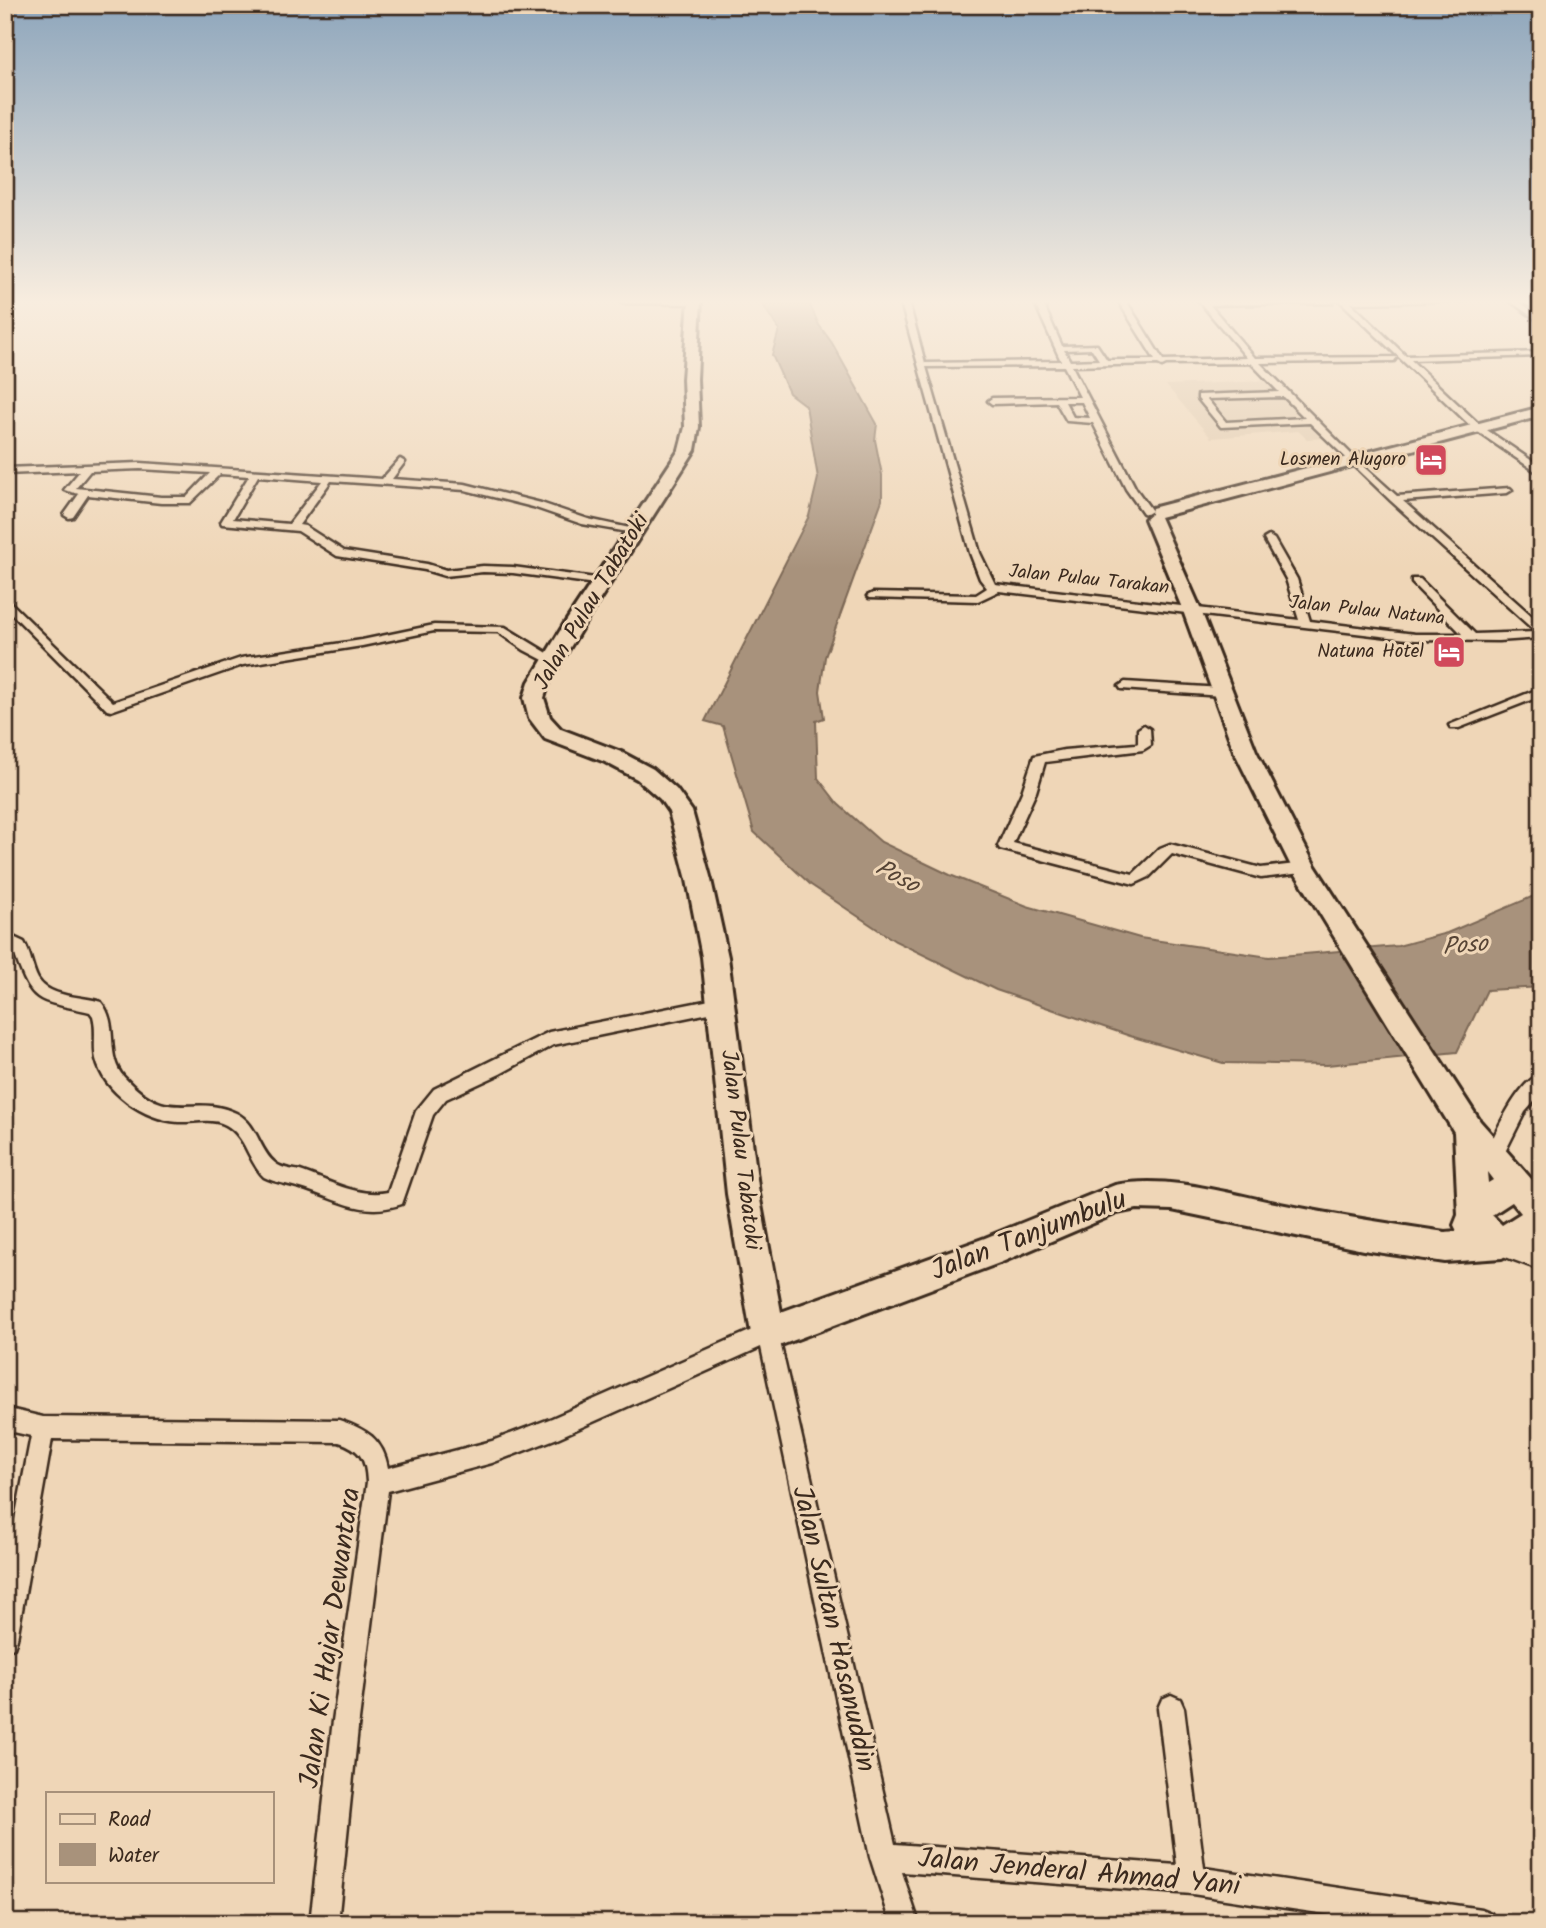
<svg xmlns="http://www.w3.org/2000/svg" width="1546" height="1928" font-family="Kalam,sans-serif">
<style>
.built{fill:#e0c8aa}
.water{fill:#a8927b;stroke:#7c6856;stroke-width:2}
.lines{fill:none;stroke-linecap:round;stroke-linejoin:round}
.minor-casing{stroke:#3b2a1e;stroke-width:5}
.secondary-casing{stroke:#3b2a1e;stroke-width:5}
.trunk-casing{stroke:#3b2a1e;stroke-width:6}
.minor{fill:#efd6b7;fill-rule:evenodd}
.secondary{fill:#efd6b7;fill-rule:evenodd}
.trunk{fill:#efd6b7;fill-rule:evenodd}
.labels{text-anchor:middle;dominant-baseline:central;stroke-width:6;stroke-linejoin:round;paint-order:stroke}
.far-poi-label{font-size:19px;fill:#3b2a1e;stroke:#efd6b7;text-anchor:end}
.far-street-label{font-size:19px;fill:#3b2a1e;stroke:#efd6b7}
.street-label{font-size:23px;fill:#3b2a1e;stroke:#efd6b7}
.water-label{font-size:24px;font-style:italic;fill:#564435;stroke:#efd6b7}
.near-street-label{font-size:28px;fill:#3b2a1e;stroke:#efd6b7}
</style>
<rect width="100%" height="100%" fill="#efd6b7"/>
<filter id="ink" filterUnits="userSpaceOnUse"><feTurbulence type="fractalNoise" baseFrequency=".0143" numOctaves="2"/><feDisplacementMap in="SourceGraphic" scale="14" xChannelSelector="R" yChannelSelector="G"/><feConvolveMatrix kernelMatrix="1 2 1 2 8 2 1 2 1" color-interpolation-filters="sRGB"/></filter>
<g filter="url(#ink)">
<path class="built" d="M 1267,381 L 1326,438 L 1307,439 L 1298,431 L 1211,438 L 1166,385 Z"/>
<path class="water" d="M 764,299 L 807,299 L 819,325 L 832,343 L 877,424 L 875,440 L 882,475 L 882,500 L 825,657 L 820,691 L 824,718 L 816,721 L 818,778 L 838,804 L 881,842 L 950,875 L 1027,906 L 1140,938 L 1269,957 L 1398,946 L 1447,933 L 1541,893 L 1541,987 L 1487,990 L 1457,1052 L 1327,1065 L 1223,1063 L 1130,1036 L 996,990 L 895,941 L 811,885 L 754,832 L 723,726 L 705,721 L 809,516 L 818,478 L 806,406 L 789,393 L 772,355 L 779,330 L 763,305 Z"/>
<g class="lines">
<defs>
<path id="minor" d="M 624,299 L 695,300 L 699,302 L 695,304 L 621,303 Z
M 900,299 L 908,299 L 925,363 L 1061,361 L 1033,299 L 1041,299 L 1062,346 L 1097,345 L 1107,360 L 1155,360 L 1117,299 L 1125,299 L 1163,360 L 1247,358 L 1197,299 L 1335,299 L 1332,303 L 1210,305 L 1255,358 L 1397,357 L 1394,361 L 1260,363 L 1357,460 L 1397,496 L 1510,488 L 1512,490 L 1507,493 L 1403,501 L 1541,624 L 1541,638 L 1498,641 L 1415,640 L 999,591 L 978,601 L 869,598 L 867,596 L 873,593 L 976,595 L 987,588 L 980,579 L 970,553 ZM 1092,349 L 1099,360 L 1070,361 L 1064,350 ZM 1251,363 L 1279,392 L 1198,395 L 1198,399 L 1221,427 L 1310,423 L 1391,501 L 1536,632 L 1475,634 L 1420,579 L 1412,579 L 1412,583 L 1462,634 L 1415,634 L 1310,621 L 1297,579 L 1274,539 L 1269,536 L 1264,539 L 1286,579 L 1299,620 L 995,584 L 980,553 L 926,367 L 1064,366 L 1080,397 L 992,398 L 988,401 L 992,404 L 1056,402 L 1067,421 L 1093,423 L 1126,489 L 1143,513 L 1147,514 L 1152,511 L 1136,489 L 1072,366 L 1158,364 L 1162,366 L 1166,364 ZM 1284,397 L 1305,418 L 1226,422 L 1207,399 ZM 1065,402 L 1082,402 L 1090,418 L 1073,417 Z
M 1338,299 L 1468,299 L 1464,301 L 1351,303 L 1406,356 L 1541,352 L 1541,356 L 1411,360 L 1481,426 L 1541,467 L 1541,475 L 1475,430 Z
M 1507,299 L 1515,299 L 1541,317 L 1541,323 Z
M 400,459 L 405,462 L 392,479 L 465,484 L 541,503 L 588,519 L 639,530 L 634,533 L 582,524 L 533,507 L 465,490 L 331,481 L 299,525 L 305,526 L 344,551 L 427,564 L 446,570 L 483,566 L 513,567 L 603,579 L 608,582 L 603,585 L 513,573 L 483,572 L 445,576 L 425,570 L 337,556 L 298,531 L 222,524 L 221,522 L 249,476 L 220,474 L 190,503 L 161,503 L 88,495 L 73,517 L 69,518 L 64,515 L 79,494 L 64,490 L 80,471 L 5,474 L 5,468 L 140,463 L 382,479 ZM 140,469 L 210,473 L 187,497 L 161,497 L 76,488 L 90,471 ZM 258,476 L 322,481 L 289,524 L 233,519 Z
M 5,597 L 113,702 L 241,658 L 362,640 L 434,625 L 505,627 L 559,660 L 553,664 L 549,663 L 524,650 L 498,632 L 434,631 L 362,646 L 243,665 L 111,711 L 107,710 L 5,607 Z
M 1125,682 L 1222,688 L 1228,692 L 1222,696 L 1121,689 L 1119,686 Z
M 1541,688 L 1541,696 L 1459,728 L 1451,728 L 1449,725 Z
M 1144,725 L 1150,729 L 1151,745 L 1143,750 L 1045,762 L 1036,792 L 1013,843 L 1133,874 L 1160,848 L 1170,844 L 1261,868 L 1304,863 L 1309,864 L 1311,868 L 1309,872 L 1261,878 L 1172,854 L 1149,877 L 1134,884 L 1000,849 L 998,846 L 1022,792 L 1034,756 L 1064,750 L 1136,744 L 1138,743 L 1138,729 Z
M 5,933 L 24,942 C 31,954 32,968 38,979 C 50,998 82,996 101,1002 C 120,1025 104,1055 124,1077 C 170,1127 192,1092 236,1113 C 258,1124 258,1149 275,1163 C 282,1169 292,1169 300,1171 C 328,1180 357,1198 388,1192 L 416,1111 L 434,1089 L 549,1032 L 710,1000 L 720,996 L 726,998 L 728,1002 L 726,1006 L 714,1012 L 553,1045 L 500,1074 L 446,1099 L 433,1115 L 402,1204 C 363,1218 337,1199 301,1188 C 288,1184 276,1183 264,1177 C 248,1162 246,1136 226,1125 C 212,1117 193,1123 178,1122 C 144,1119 104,1093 96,1059 C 93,1045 97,1030 93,1016 L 90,1012 C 33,999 33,1005 13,950 L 5,946 Z
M 1541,1074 L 1541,1094 L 1525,1112 L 1499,1164 L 1493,1166 L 1487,1164 L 1484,1158 C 1494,1136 1517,1082 1541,1074 Z
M 768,1323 L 775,1326 L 778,1333 L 895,1844 L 1177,1865 L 1158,1708 L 1162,1699 L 1171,1695 L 1180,1699 L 1184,1708 L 1204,1868 L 1481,1909 L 1491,1913 L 1495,1923 L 1386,1923 L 1192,1894 L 902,1872 L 919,1923 L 891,1923 L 870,1857 L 761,1347 L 555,1439 L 492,1463 L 388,1491 L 358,1728 L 338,1923 L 310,1923 L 332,1728 L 367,1482 C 366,1460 361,1449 339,1442 L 52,1439 L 17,1639 L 14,1648 L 5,1651 L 5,1572 L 31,1436 L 5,1430 L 5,1408 L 43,1417 L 339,1420 C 366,1429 383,1439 388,1468 L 492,1441 L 552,1418 Z"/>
<path id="secondary" d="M 1502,1230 L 1541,1244 L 1541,1270 L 1492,1252 L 1488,1243 L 1492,1234 Z"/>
<path id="trunk" d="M 689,299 L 701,299 L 697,379 L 699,427 L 695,450 L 583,626 L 549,682 L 544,698 L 550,717 L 561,729 L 621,752 L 653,769 L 676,789 L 692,811 L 711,880 L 728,957 L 759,1194 L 781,1312 L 985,1238 L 1115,1185 C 1170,1175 1226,1193 1280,1204 C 1335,1215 1390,1224 1445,1232 L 1457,1231 L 1454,1225 L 1458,1215 L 1454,1132 L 1292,868 L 1234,751 L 1182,608 L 1145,519 L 1151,514 L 1152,508 L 1541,407 L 1541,416 L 1160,517 L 1200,608 L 1256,751 L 1315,866 L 1480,1121 L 1541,1190 L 1541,1235 L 1502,1258 L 1445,1262 L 1363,1250 L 1172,1210 L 1137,1209 L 1117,1213 L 1002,1262 L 768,1350 L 756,1345 L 751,1333 L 727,1194 L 702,957 L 687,880 L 669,812 L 660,799 L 637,779 L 605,762 L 545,739 L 529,718 L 524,698 L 529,682 L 563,626 L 679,450 L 685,427 L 683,379 ZM 1487,1172 L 1493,1180 L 1488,1183 ZM 1512,1202 L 1521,1213 L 1502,1225 L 1492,1215 Z"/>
</defs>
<use href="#minor" class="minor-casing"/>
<use href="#secondary" class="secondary-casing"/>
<use href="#trunk" class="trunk-casing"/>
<use href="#minor" class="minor"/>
<use href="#secondary" class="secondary"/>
<use href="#trunk" class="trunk"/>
</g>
</g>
<linearGradient id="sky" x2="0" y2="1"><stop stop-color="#8ea6bc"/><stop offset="0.53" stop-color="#f8eddf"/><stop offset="1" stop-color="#f8eddf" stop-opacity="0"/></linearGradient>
<rect width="1546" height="569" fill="url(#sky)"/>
<defs>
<symbol id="hotel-square" viewBox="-11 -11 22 22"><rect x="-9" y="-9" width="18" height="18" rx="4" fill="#d1495b" stroke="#efd6b7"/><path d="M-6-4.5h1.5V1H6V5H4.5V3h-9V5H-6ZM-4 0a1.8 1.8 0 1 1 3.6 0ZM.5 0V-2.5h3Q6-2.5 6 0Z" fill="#fff"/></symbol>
</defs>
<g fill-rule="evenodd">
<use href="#hotel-square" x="1412" y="441" width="38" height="38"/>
<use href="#hotel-square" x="1430" y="633" width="38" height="38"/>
</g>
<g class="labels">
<g class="far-poi-label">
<text x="1406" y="460">Losmen Alugoro</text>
<text x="1424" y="652">Natuna Hotel</text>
</g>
<g class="far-street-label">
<text transform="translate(1089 580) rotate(6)">Jalan Pulau Tarakan</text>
<text transform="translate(1367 611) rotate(6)">Jalan Pulau Natuna</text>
</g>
<g class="street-label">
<text transform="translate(592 602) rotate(-59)">Jalan Pulau Tabatoki</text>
<text transform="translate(740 1150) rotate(83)">Jalan Pulau Tabatoki</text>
</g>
<g class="water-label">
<text transform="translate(897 877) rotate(28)">Poso</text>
<text transform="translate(1465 946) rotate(-5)">Poso</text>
</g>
<g class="near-street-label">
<text transform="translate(1029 1236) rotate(-21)">Jalan Tanjumbulu</text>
<text transform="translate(833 1629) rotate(77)">Jalan Sultan Hasanuddin</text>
<text transform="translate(331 1638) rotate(-82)">Jalan Ki Hajar Dewantara</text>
<text transform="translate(1079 1873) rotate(5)">Jalan Jenderal Ahmad Yani</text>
</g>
</g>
<rect width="1546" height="1928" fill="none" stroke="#efd6b7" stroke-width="28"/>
<rect x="14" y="14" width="1518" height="1900" fill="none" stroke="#3b2a1e" stroke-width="2.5" filter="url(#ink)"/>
<rect x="46" y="1792" width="228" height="91" fill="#efd6b7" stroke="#a7917a" stroke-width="2"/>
<rect x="60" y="1814" width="35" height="10" fill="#efd6b7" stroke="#a7917a" stroke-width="2"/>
<text x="108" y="1826" font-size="21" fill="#3b2a1e">Road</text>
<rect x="60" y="1844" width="35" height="21" fill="#a8927b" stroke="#a7917a" stroke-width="2"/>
<text x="108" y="1862" font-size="21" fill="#3b2a1e">Water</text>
</svg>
